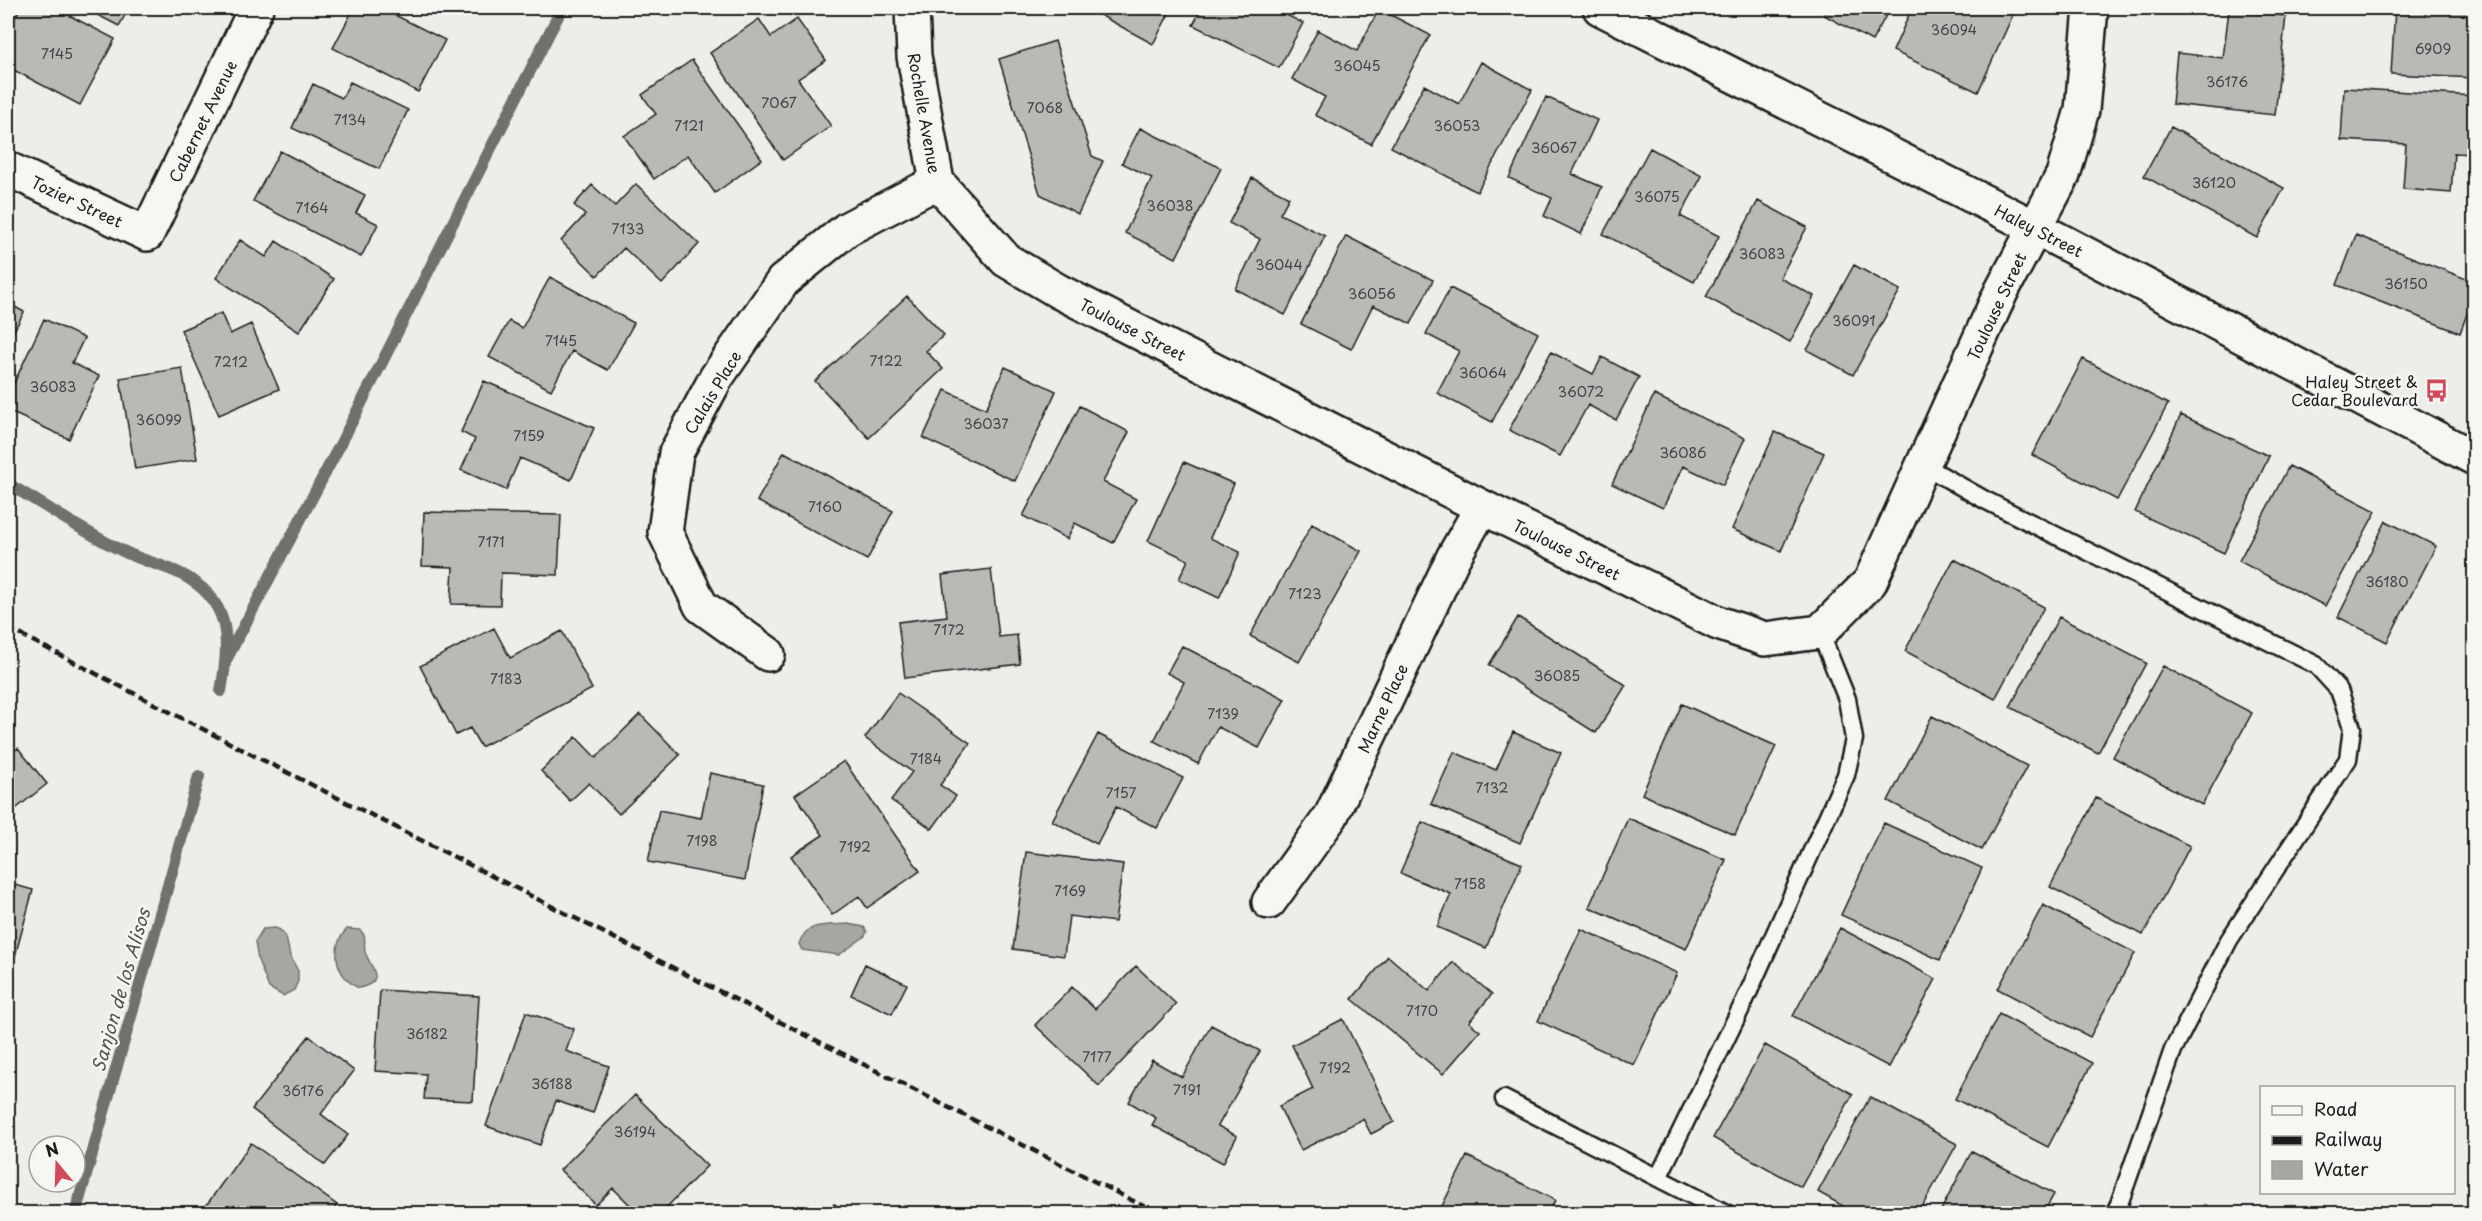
<svg xmlns="http://www.w3.org/2000/svg" width="2482" height="1221" font-family="'Playpen Sans',sans-serif">
<style>
.water{fill:#a6a6a3;stroke:#6f6f6d;stroke-width:1.5}
.lines{fill:none;stroke-linecap:round;stroke-linejoin:round}
.stream{stroke:#6f6f6d;stroke-width:12}
.building{fill:#b9b9b6;stroke:#1c1c1c;stroke-width:1.5}
.lane-casing{stroke:#1c1c1c;stroke-width:21}
.street-casing{stroke:#1c1c1c;stroke-width:38}
.secondary-casing{stroke:#1c1c1c;stroke-width:38}
.lane{stroke:#f6f6f2;stroke-width:16}
.street{stroke:#f6f6f2;stroke-width:33}
.secondary{stroke:#f6f6f2;stroke-width:33}
.rail{stroke:#1c1c1c;stroke-width:4.5;stroke-dasharray:9 4.5;stroke-linecap:butt}
.labels{text-anchor:middle;dominant-baseline:central;stroke-width:4.5;stroke-linejoin:round;paint-order:stroke}
.number-label{font-size:14px;fill:#434342}
.street-label{font-size:16px;fill:#1c1c1c;stroke:#f6f6f2}
.poi-label{font-size:16px;fill:#1c1c1c;stroke:#f6f6f2;text-anchor:end}
.water-label{font-size:18px;font-style:italic;fill:#535352;stroke:#f6f6f2}
</style>
<rect width="100%" height="100%" fill="#edede9"/>
<filter id="ink" filterUnits="userSpaceOnUse"><feTurbulence type="fractalNoise" baseFrequency=".0167" numOctaves="2"/><feDisplacementMap in="SourceGraphic" scale="12" xChannelSelector="R" yChannelSelector="G"/><feConvolveMatrix kernelMatrix="1 2 1 2 8 2 1 2 1" color-interpolation-filters="sRGB"/></filter>
<g filter="url(#ink)">
<path class="water" d="M 848,924 L 864,927 L 867,932 L 864,937 L 839,955 L 802,950 L 799,944 C 806,921 827,926 848,924 Z
M 275,928 L 280,930 L 286,937 L 290,956 L 298,971 L 298,981 L 294,990 L 283,996 L 269,988 L 258,960 L 255,942 L 263,929 Z
M 347,929 L 360,930 C 368,937 363,943 365,952 C 370,967 388,981 359,988 C 336,978 329,947 347,929 Z"/>
<g class="lines">
<path class="stream" d="M 8,484 C 47,506 86,534 127,553 C 144,561 162,565 179,573 C 232,599 230,640 221,691
M 226,660 L 341,443 L 562,8
M 75,1214 L 199,776"/>
</g>
<path class="building" d="M 20,8 L 55,8 L 115,39 L 80,105 L 8,67 L 8,32 Z
M 84,8 L 129,8 L 119,26 Z
M 354,8 L 381,8 L 445,40 L 418,92 L 333,48 Z
M 1087,8 L 1172,8 L 1153,44 Z
M 1202,8 L 1272,8 L 1303,23 L 1279,68 L 1193,25 Z
M 1827,8 L 1890,8 L 1872,41 L 1824,15 Z
M 1912,8 L 2016,8 L 1978,92 L 1893,51 Z
M 2395,8 L 2469,8 L 2468,22 L 2474,22 L 2474,78 L 2391,74 Z
M 1379,9 L 1430,35 L 1371,144 L 1315,115 L 1325,97 L 1292,79 L 1318,30 L 1357,51 Z
M 2229,10 L 2286,16 L 2275,115 L 2172,104 L 2177,53 L 2223,58 Z
M 759,19 L 771,37 L 797,19 L 826,60 L 798,79 L 831,126 L 783,160 L 710,53 Z
M 1055,41 L 1092,156 L 1103,161 L 1078,214 L 1040,194 L 999,59 Z
M 692,60 L 762,159 L 715,193 L 688,155 L 654,179 L 624,136 L 656,114 L 642,95 Z
M 1481,62 L 1532,90 L 1477,192 L 1391,147 L 1424,85 L 1459,104 Z
M 350,82 L 408,110 L 379,169 L 292,128 L 313,84 L 342,98 Z
M 2344,88 L 2474,96 L 2474,154 L 2454,153 L 2451,193 L 2403,189 L 2406,144 L 2341,140 Z
M 1546,97 L 1597,120 L 1572,174 L 1602,187 L 1581,234 L 1544,216 L 1552,198 L 1509,178 Z
M 2171,127 L 2284,188 L 2257,238 L 2144,176 Z
M 1140,128 L 1221,168 L 1176,258 L 1125,233 L 1152,178 L 1122,163 Z
M 1650,148 L 1702,176 L 1680,216 L 1719,236 L 1694,282 L 1603,234 Z
M 280,151 L 365,195 L 356,213 L 378,224 L 361,257 L 253,201 Z
M 1252,178 L 1289,197 L 1280,214 L 1325,236 L 1285,315 L 1235,289 L 1260,239 L 1229,223 Z
M 636,184 L 699,244 L 662,284 L 624,248 L 597,276 L 561,241 L 585,215 L 574,205 L 592,185 L 615,206 Z
M 1758,201 L 1807,227 L 1780,278 L 1814,296 L 1790,342 L 1706,297 Z
M 2356,235 L 2474,282 L 2474,295 L 2460,333 L 2337,285 Z
M 1346,236 L 1433,280 L 1411,324 L 1373,305 L 1351,349 L 1301,324 Z
M 240,240 L 266,257 L 276,241 L 334,279 L 299,332 L 216,278 Z
M 1854,265 L 1900,290 L 1853,375 L 1807,350 Z
M 550,277 L 634,323 L 608,370 L 572,351 L 551,390 L 489,357 L 509,321 L 522,328 Z
M 1450,288 L 1538,333 L 1492,422 L 1437,393 L 1459,351 L 1426,334 Z
M 907,296 L 944,335 L 926,351 L 943,369 L 869,438 L 815,381 Z
M 8,303 L 24,312 L 8,342 Z
M 221,313 L 230,334 L 251,324 L 279,389 L 219,415 L 181,330 Z
M 44,319 L 84,338 L 72,363 L 99,376 L 69,439 L 8,411 L 8,396 Z
M 1551,352 L 1593,374 L 1602,357 L 1639,377 L 1616,420 L 1588,405 L 1560,456 L 1509,430 Z
M 2083,359 L 2168,404 L 2117,500 L 2032,455 Z
M 1005,367 L 1056,391 L 1015,481 L 923,438 L 945,390 L 986,409 Z
M 182,368 L 197,459 L 135,469 L 120,378 Z
M 484,381 L 594,428 L 571,480 L 520,458 L 506,490 L 461,470 L 475,439 L 461,432 Z
M 1654,395 L 1745,438 L 1723,485 L 1683,466 L 1663,508 L 1612,484 Z
M 1080,406 L 1129,432 L 1103,482 L 1136,499 L 1113,543 L 1075,523 L 1067,539 L 1023,516 Z
M 2181,415 L 2269,456 L 2224,553 L 2135,512 Z
M 1775,432 L 1824,453 L 1781,551 L 1732,529 Z
M 784,452 L 893,511 L 867,560 L 757,501 Z
M 1184,462 L 1234,484 L 1210,538 L 1240,552 L 1219,598 L 1179,579 L 1188,560 L 1148,541 Z
M 2289,466 L 2376,511 L 2325,606 L 2239,561 Z
M 424,512 L 561,515 L 558,575 L 501,573 L 500,605 L 451,604 L 453,567 L 422,566 Z
M 2386,521 L 2436,546 L 2387,642 L 2338,617 Z
M 1312,524 L 1361,551 L 1299,662 L 1250,636 Z
M 1954,559 L 2044,607 L 1995,699 L 1905,651 Z
M 991,569 L 999,637 L 1017,635 L 1020,664 L 905,678 L 898,622 L 947,616 L 942,575 Z
M 1518,617 L 1626,685 L 1596,733 L 1489,665 Z
M 2059,617 L 2146,663 L 2098,753 L 2010,707 Z
M 494,628 L 510,658 L 562,631 L 592,689 L 481,747 L 470,728 L 456,735 L 420,666 Z
M 1182,646 L 1285,699 L 1259,748 L 1218,727 L 1198,764 L 1154,741 L 1184,682 L 1167,673 Z
M 2163,666 L 2252,713 L 2202,805 L 2113,757 Z
M 898,693 L 970,743 L 940,785 L 956,796 L 932,829 L 891,800 L 912,772 L 865,738 Z
M 1682,704 L 1776,746 L 1735,835 L 1642,794 Z
M 640,714 L 680,755 L 619,814 L 589,783 L 570,801 L 541,771 L 576,737 L 596,758 Z
M 1932,716 L 2027,766 L 1982,850 L 1888,801 Z
M 1513,732 L 1561,753 L 1520,843 L 1431,804 L 1454,752 L 1496,770 Z
M 1098,734 L 1183,778 L 1157,828 L 1116,807 L 1097,844 L 1052,821 Z
M 18,748 L 47,784 L 8,815 L 8,756 Z
M 844,761 L 920,871 L 867,908 L 859,896 L 832,915 L 791,856 L 823,835 L 795,795 Z
M 710,773 L 763,784 L 745,880 L 648,862 L 659,810 L 701,818 Z
M 2096,798 L 2190,846 L 2143,935 L 2050,887 Z
M 1628,818 L 1726,860 L 1686,949 L 1589,907 Z
M 1422,822 L 1522,864 L 1486,948 L 1437,927 L 1451,894 L 1400,873 Z
M 1884,823 L 1982,868 L 1940,960 L 1841,915 Z
M 1026,852 L 1123,864 L 1115,922 L 1069,916 L 1064,956 L 1013,949 Z
M 8,883 L 33,890 L 8,982 Z
M 2043,905 L 2135,953 L 2090,1037 L 1998,989 Z
M 1840,928 L 1936,979 L 1889,1067 L 1793,1016 Z
M 1581,929 L 1677,973 L 1634,1065 L 1538,1021 Z
M 1388,956 L 1429,991 L 1453,962 L 1492,994 L 1469,1022 L 1480,1031 L 1443,1074 L 1352,999 Z
M 865,964 L 907,984 L 892,1014 L 851,995 Z
M 1136,966 L 1176,1004 L 1099,1086 L 1035,1025 L 1072,987 L 1095,1009 Z
M 380,990 L 479,996 L 473,1101 L 424,1099 L 426,1074 L 375,1071 Z
M 526,1012 L 574,1029 L 566,1051 L 609,1066 L 593,1113 L 556,1101 L 540,1145 L 486,1126 Z
M 1999,1014 L 2092,1063 L 2048,1147 L 1955,1099 Z
M 1343,1019 L 1394,1122 L 1371,1134 L 1363,1119 L 1301,1150 L 1279,1106 L 1313,1089 L 1292,1045 Z
M 1211,1025 L 1260,1051 L 1218,1126 L 1237,1136 L 1223,1163 L 1152,1125 L 1156,1118 L 1129,1102 L 1152,1060 L 1182,1077 Z
M 309,1036 L 354,1071 L 321,1114 L 348,1135 L 325,1165 L 252,1109 Z
M 1765,1045 L 1853,1094 L 1801,1187 L 1713,1138 Z
M 635,1095 L 707,1166 L 660,1214 L 639,1214 L 613,1188 L 596,1205 L 560,1170 Z
M 1870,1097 L 1957,1144 L 1918,1214 L 1857,1214 L 1818,1192 Z
M 251,1143 L 337,1205 L 331,1214 L 200,1214 Z
M 1972,1151 L 2054,1194 L 2043,1214 L 1939,1214 Z
M 1467,1156 L 1555,1200 L 1549,1214 L 1438,1214 Z
M 834,1204 L 852,1214 L 828,1214 Z"/>
<g class="lines">
<defs>
<path id="lane" d="M 1923,465 L 1985,500 L 2316,665 L 2339,690 L 2352,728 L 2348,759 L 2229,940 L 2173,1050 L 2119,1204 L 2114,1214
M 1504,1099 L 1728,1214
M 1658,1178 L 1744,1002 L 1846,775 L 1854,739 L 1847,699 L 1820,632"/>
<path id="street" d="M 912,8 L 914,56 L 937,182
M 8,169 L 147,234 L 256,8
M 937,182 L 1006,260 L 1058,291 L 1482,507 L 1718,623 L 1765,639 L 1820,632 L 1870,582 L 2001,292 L 2063,175 L 2082,110 L 2091,8
M 768,654 L 701,606 L 665,532 L 676,453 L 716,378 L 783,281 L 847,229 L 937,182
M 1269,902 L 1331,816 L 1453,558 L 1482,507"/>
<path id="secondary" d="M 1600,8 L 2034,227 L 2474,458"/>
</defs>
<use href="#lane" class="lane-casing"/>
<use href="#street" class="street-casing"/>
<use href="#secondary" class="secondary-casing"/>
<use href="#lane" class="lane"/>
<use href="#street" class="street"/>
<use href="#secondary" class="secondary"/>
<path class="rail" d="M 8,628 L 251,754 L 1159,1214"/>
</g>
</g>
<defs>
<symbol id="bus-bare" viewBox="-9 -9 18 18"><path d="M-5-6H5V4H4V6H2V4H-2V6H-4V4H-5ZM-3.5-4V0h7V-4ZM-3.5 1.2v1.5H-2V1.2ZM2 1.2v1.5H3.5V1.2Z" fill="#d1495b" stroke="#f6f6f2" stroke-width="2.5" paint-order="stroke"/></symbol>
</defs>
<g fill-rule="evenodd">
<use href="#bus-bare" x="2420" y="374" width="33" height="33"/>
</g>
<g class="labels">
<g class="number-label">
<text x="1954" y="29">36094</text>
<text x="2433" y="48">6909</text>
<text x="57" y="53">7145</text>
<text x="1357" y="65">36045</text>
<text x="2227" y="81">36176</text>
<text x="779" y="102">7067</text>
<text x="1045" y="107">7068</text>
<text x="350" y="119">7134</text>
<text x="689" y="125">7121</text>
<text x="1457" y="125">36053</text>
<text x="1554" y="147">36067</text>
<text x="2214" y="182">36120</text>
<text x="1657" y="196">36075</text>
<text x="1170" y="205">36038</text>
<text x="312" y="207">7164</text>
<text x="628" y="228">7133</text>
<text x="1762" y="253">36083</text>
<text x="1279" y="264">36044</text>
<text x="2406" y="283">36150</text>
<text x="1372" y="293">36056</text>
<text x="1854" y="320">36091</text>
<text x="561" y="340">7145</text>
<text x="886" y="360">7122</text>
<text x="231" y="361">7212</text>
<text x="1483" y="372">36064</text>
<text x="53" y="386">36083</text>
<text x="1581" y="391">36072</text>
<text x="159" y="419">36099</text>
<text x="986" y="423">36037</text>
<text x="529" y="435">7159</text>
<text x="1683" y="452">36086</text>
<text x="825" y="506">7160</text>
<text x="491" y="541">7171</text>
<text x="2387" y="581">36180</text>
<text x="1305" y="593">7123</text>
<text x="949" y="629">7172</text>
<text x="1557" y="675">36085</text>
<text x="506" y="678">7183</text>
<text x="1223" y="713">7139</text>
<text x="926" y="758">7184</text>
<text x="1492" y="787">7132</text>
<text x="1121" y="792">7157</text>
<text x="702" y="840">7198</text>
<text x="855" y="846">7192</text>
<text x="1470" y="883">7158</text>
<text x="1070" y="890">7169</text>
<text x="1422" y="1010">7170</text>
<text x="427" y="1033">36182</text>
<text x="1097" y="1056">7177</text>
<text x="1335" y="1067">7192</text>
<text x="552" y="1083">36188</text>
<text x="1187" y="1089">7191</text>
<text x="303" y="1090">36176</text>
<text x="635" y="1131">36194</text>
</g>
<g class="street-label">
<text transform="translate(925 113) rotate(80)">Rochelle Avenue</text>
<text transform="translate(202 121) rotate(-64)">Cabernet Avenue</text>
<text transform="translate(77 201) rotate(25)">Tozier Street</text>
<text transform="translate(2039 230) rotate(27)">Haley Street</text>
<text transform="translate(1996 306) rotate(-65)">Toulouse Street</text>
<text transform="translate(1133 329) rotate(27)">Toulouse Street</text>
<text transform="translate(712 392) rotate(-59)">Calais Place</text>
<text transform="translate(1567 549) rotate(26)">Toulouse Street</text>
<text transform="translate(1382 708) rotate(-65)">Marne Place</text>
</g>
<g class="poi-label">
<text x="2418" y="381">Haley Street &amp;<tspan x="2418" dy="18">Cedar Boulevard</tspan></text>
</g>
<g class="water-label">
<text transform="translate(120 990) rotate(-74)">Sanjon de los Alisos</text>
</g>
</g>
<rect width="2482" height="1221" fill="none" stroke="#f6f6f2" stroke-width="30"/>
<rect x="15" y="15" width="2452" height="1191" fill="none" stroke="#1c1c1c" stroke-width="2" filter="url(#ink)"/>
<rect x="2260" y="1086" width="195" height="108" fill="#f6f6f2" stroke="#9f9f9c" stroke-width="1.5"/>
<rect x="2272" y="1106" width="30" height="9" fill="#f6f6f2" stroke="#9f9f9c" stroke-width="1.5"/>
<text x="2314" y="1116" font-size="18" fill="#1c1c1c">Road</text>
<rect x="2272" y="1136" width="30" height="9" fill="#1c1c1c" stroke="#9f9f9c" stroke-width="1.5"/>
<text x="2314" y="1146" font-size="18" fill="#1c1c1c">Railway</text>
<rect x="2272" y="1161" width="30" height="18" fill="#a6a6a3" stroke="#9f9f9c" stroke-width="1.5"/>
<text x="2314" y="1176" font-size="18" fill="#1c1c1c">Water</text>
<g transform="translate(57 1164) rotate(341)"><circle r="28" fill="#f6f6f2" stroke="#9f9f9c" stroke-width="1.5"/>
<path d="M0-4.5L10 22L0 15L-10 22Z" fill="#d1495b"/>
<text y="-9" font-size="16" font-weight="bold" text-anchor="middle" fill="#1c1c1c">N</text>
</g>
</svg>
